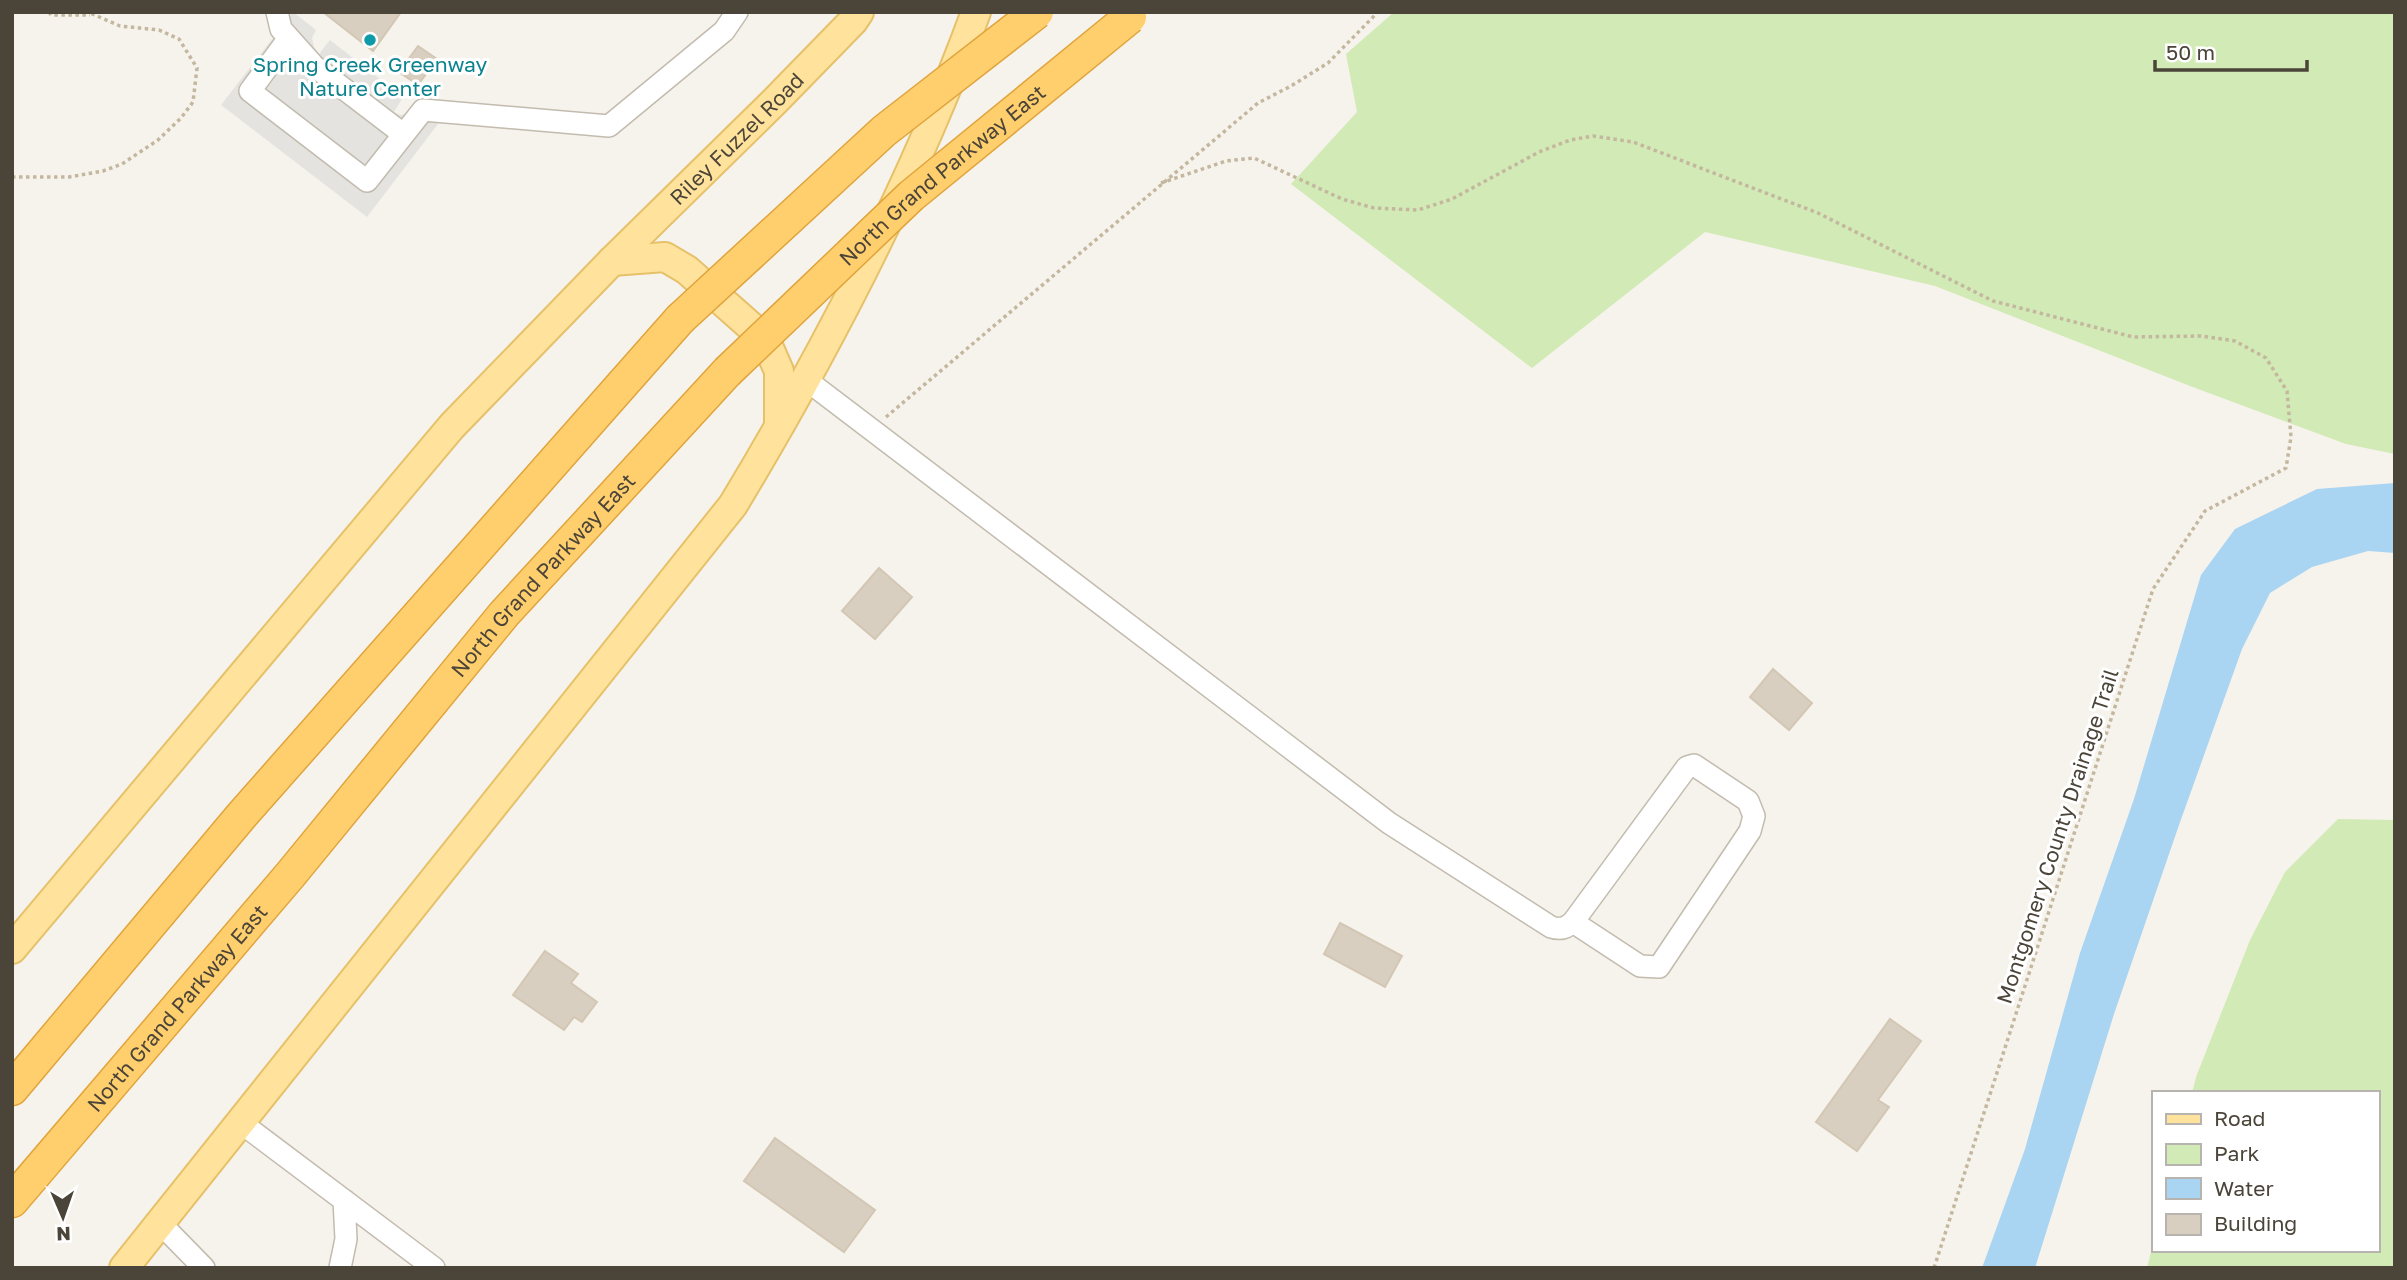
<svg xmlns="http://www.w3.org/2000/svg" width="2407" height="1280" font-family="'Golos Text',sans-serif">
<style>
.green{fill:#d2eab5}
.parking{fill:#e5e3e0}
.water{fill:#a9d4f2}
.building{fill:#d8cfc1;stroke:#d3c7b4;stroke-width:2}
.lines{fill:none;stroke-linecap:round;stroke-linejoin:round}
.minor-casing{stroke:#c2bbae;stroke-width:24}
.major-casing{stroke:#e6c16a;stroke-width:32}
.highway-casing{stroke:#e0a43c;stroke-width:35}
.path{stroke:#c4b79f;stroke-width:3.5;stroke-dasharray:3.5 3.5;stroke-linecap:butt}
.minor{stroke:#fff;stroke-width:21}
.major{stroke:#ffe39c;stroke-width:28}
.highway{stroke:#ffcf6e;stroke-width:32}
.highway-bridge-casing{stroke:#e0a43c;stroke-width:35;stroke-linecap:butt}
.highway-bridge{stroke:#ffcf6e;stroke-width:32}
.culture-dot{fill:#0f9aa8;stroke:#fff;stroke-width:2.5}
.labels{text-anchor:middle;dominant-baseline:central;stroke-width:6;stroke-linejoin:round;paint-order:stroke}
.culture-label{font-size:21px;fill:#0d838f;stroke:#fff}
.street-label{font-size:21px;fill:#4b4439;stroke:#fff}
</style>
<rect width="100%" height="100%" fill="#f6f3ec"/>
<path class="green" d="M 1394,12 L 2395,12 L 2395,454 L 2346,444 L 2190,386 L 1935,286 L 1705,232 L 1532,368 L 1291,184 L 1357,112 L 1346,54 Z
M 2338,819 L 2395,820 L 2395,1268 L 2147,1268 L 2153,1244 L 2153,1250 L 2377,1250 L 2377,1093 L 2192,1093 L 2196,1077 L 2250,940 L 2285,872 Z"/>
<path class="parking" d="M 293,12 L 316,30 L 312,38 L 314,47 L 319,54 L 330,40 L 403,97 L 394,112 L 400,115 L 409,114 L 419,106 L 438,124 L 367,217 L 221,105 Z"/>
<path class="water" d="M 2395,483 L 2395,553 L 2368,551 L 2312,567 L 2270,593 L 2242,649 L 2179,825 L 2114,1014 L 2035,1268 L 1982,1268 L 2025,1149 L 2080,953 L 2134,799 L 2201,575 L 2235,529 L 2317,489 Z"/>
<path class="building" d="M 323,12 L 401,12 L 373,51 Z
M 418,46 L 437,59 L 418,85 L 399,72 Z
M 879,568 L 912,597 L 875,639 L 842,611 Z
M 1773,669 L 1812,703 L 1789,730 L 1750,697 Z
M 1340,923 L 1402,956 L 1385,987 L 1324,954 Z
M 545,951 L 578,974 L 571,983 L 597,1002 L 582,1022 L 574,1017 L 564,1030 L 513,995 Z
M 1890,1019 L 1921,1041 L 1878,1100 L 1889,1107 L 1857,1151 L 1816,1122 Z
M 775,1138 L 875,1210 L 844,1252 L 744,1181 Z"/>
<g class="lines">
<defs>
<path id="minor" d="M 277,12 L 281,29 L 314,66 L 403,134
M 289,38 L 250,91 L 367,181 L 423,110 L 609,126 L 724,31 L 737,12
M 805,379 L 1389,823 L 1551,927 C 1561,930 1566,928 1573,922 L 1687,767 L 1694,765 L 1748,801 L 1754,816 L 1750,831 L 1659,967 L 1640,966 L 1573,922
M 240,1122 L 434,1268
M 160,1223 L 204,1268
M 340,1268 L 346,1239 L 344,1200"/>
<g id="major">
<path d="M 612,261 L 665,257 L 687,270 L 765,339 L 779,371 L 779,425"/>
<path id="s1" d="M 12,949 L 452,426 L 612,261 L 775,101 L 853,21 L 859,12"/>
<path d="M 124,1268 L 733,505 C 827,349 913,184 976,12"/>
</g>
<g id="highway">
<path d="M 12,1089 L 242,815 L 680,319"/>
<path id="s2" d="M 12,1201 L 291,874 L 504,614 L 727,372"/>
</g>
</defs>
<use href="#minor" class="minor-casing"/>
<use href="#major" class="major-casing"/>
<use href="#highway" class="highway-casing"/>
<path class="path" d="M 49,12 L 51,15 L 90,15
M 12,177 L 69,177 L 103,171 L 122,164 L 158,140 L 181,118 L 193,102 L 197,68 L 179,39 L 159,30 L 120,26 L 88,12
M 1161,183 L 1226,161 L 1254,158 L 1342,199 L 1374,208 L 1418,210 L 1452,199 L 1539,152 L 1570,140 L 1593,136 L 1633,142 L 1818,213 L 1993,301 L 2133,337 L 2201,336 L 2235,341 L 2266,358 L 2287,391 L 2291,437 L 2286,468 L 2205,511 L 2153,589 L 1934,1268
M 886,417 L 1258,103 L 1291,86 L 1328,63 L 1378,12"/>
<use href="#minor" class="minor"/>
<use href="#major" class="major"/>
<use href="#highway" class="highway"/>
<defs>
<g id="highway-bridge">
<path d="M 680,319 L 884,131 L 1037,12"/>
<path id="s3" d="M 727,372 L 911,196 L 1130,17"/>
</g>
</defs>
<use href="#highway-bridge" class="highway-bridge-casing"/>
<use href="#highway-bridge" class="highway-bridge"/>
</g>
<circle class="culture-dot" cx="370" cy="40" r="7"/>
<g class="labels">
<g class="culture-label">
<text x="370" y="64">Spring Creek Greenway<tspan x="370" dy="24">Nature Center</tspan></text>
</g>
<g class="street-label">
<text stroke="none"><textPath href="#s1" startOffset="1088">Riley Fuzzel Road</textPath></text>
<text stroke="none"><textPath href="#s3" startOffset="292">North Grand Parkway East</textPath></text>
<text stroke="none"><textPath href="#s2" startOffset="821">North Grand Parkway East</textPath></text>
<text transform="translate(2057 836) rotate(-72)">Montgomery County Drainage Trail</text>
<text stroke="none"><textPath href="#s2" startOffset="254">North Grand Parkway East</textPath></text>
</g>
</g>
<rect width="2407" height="1280" fill="none" stroke="#4b4439" stroke-width="28"/>
<rect x="2152" y="1091" width="228" height="161" fill="#ffffff" stroke="#b7b4b0" stroke-width="2"/>
<rect x="2166" y="1114" width="35" height="10" fill="#ffe39c" stroke="#b7b4b0" stroke-width="2"/>
<text x="2214" y="1126" font-size="21" fill="#4b4439">Road</text>
<rect x="2166" y="1144" width="35" height="21" fill="#d2eab5" stroke="#b7b4b0" stroke-width="2"/>
<text x="2214" y="1161" font-size="21" fill="#4b4439">Park</text>
<rect x="2166" y="1178" width="35" height="21" fill="#a9d4f2" stroke="#b7b4b0" stroke-width="2"/>
<text x="2214" y="1196" font-size="21" fill="#4b4439">Water</text>
<rect x="2166" y="1214" width="35" height="21" fill="#d8cfc1" stroke="#b7b4b0" stroke-width="2"/>
<text x="2214" y="1231" font-size="21" fill="#4b4439">Building</text>
<g transform="translate(63 1217) rotate(178)" stroke="#ffffff" stroke-width="5" paint-order="stroke">
<path d="M0-5L12 26L0 18L-12 26Z" fill="#4b4439"/>
<text y="-10" font-size="19" font-weight="bold" text-anchor="middle" fill="#4b4439">N</text>
</g>
<path d="M2155 60v10h152v-10" fill="none" stroke="#4b4439" stroke-width="3.5"/>
<text x="2166" y="60" font-size="21" fill="#4b4439" stroke="#ffffff" stroke-width="5" paint-order="stroke">50 m</text>
</svg>
